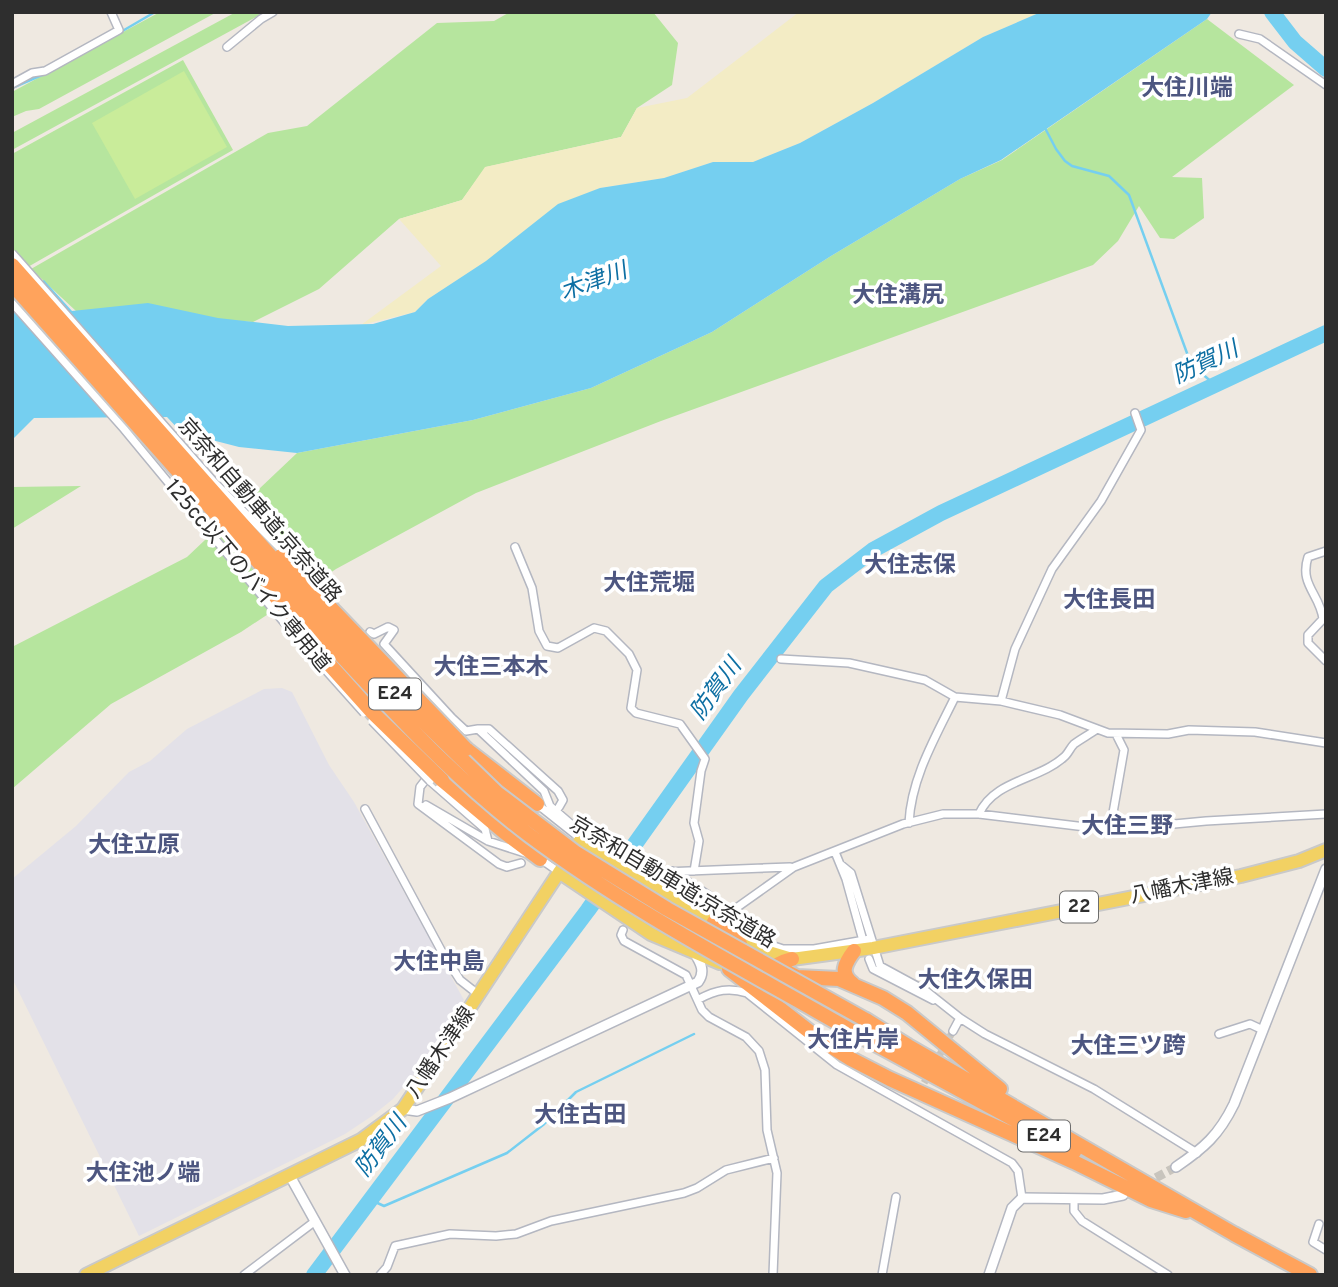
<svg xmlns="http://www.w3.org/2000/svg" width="1338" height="1287" font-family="Overpass,'Noto Sans JP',sans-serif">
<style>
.industrial{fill:#e3e1e8}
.green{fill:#b6e59e}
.sand{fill:#f3ecc5}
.pitch{fill:#c9ec9a}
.water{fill:#75cff0}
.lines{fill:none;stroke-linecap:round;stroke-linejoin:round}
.stream{stroke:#75cff0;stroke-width:2.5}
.river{stroke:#75cff0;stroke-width:16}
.minor-tunnel{stroke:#c8c4bd;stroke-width:7;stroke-dasharray:7 3.5;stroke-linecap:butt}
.tertiary-tunnel{stroke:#c8c4bd;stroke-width:9;stroke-dasharray:9 4.5;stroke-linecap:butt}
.minor-casing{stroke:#b4b7c1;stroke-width:10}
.tertiary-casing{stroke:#b4b7c1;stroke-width:12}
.primary-casing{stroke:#c9c9c9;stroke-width:16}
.motorway-casing{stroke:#c9c9c9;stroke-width:18}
.minor{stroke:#fff;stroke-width:7}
.tertiary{stroke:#fff;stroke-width:9}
.primary{stroke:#f2d163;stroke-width:12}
.motorway{stroke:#ffa35c;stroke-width:14}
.minor-bridge-casing{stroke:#b4b7c1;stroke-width:10;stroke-linecap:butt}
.motorway-bridge-casing{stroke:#c9c9c9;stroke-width:18;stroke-linecap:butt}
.minor-bridge{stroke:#fff;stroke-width:7}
.motorway-bridge{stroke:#ffa35c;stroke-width:14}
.labels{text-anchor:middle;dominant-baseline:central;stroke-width:7;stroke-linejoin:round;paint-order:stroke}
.shield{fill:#fff;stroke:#6d6d6d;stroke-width:2}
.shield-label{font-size:19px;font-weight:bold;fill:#2e2e2e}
.street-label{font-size:21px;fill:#2e2e2e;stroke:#fff}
.neighbourhood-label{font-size:23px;font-weight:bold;fill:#4d5680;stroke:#fff}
.water-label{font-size:23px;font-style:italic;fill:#0d6fa3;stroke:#fff}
</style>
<rect width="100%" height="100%" fill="#efe9e1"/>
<path class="industrial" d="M 282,688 L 292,692 L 329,765 L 354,802 L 464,1000 L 413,1076 L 393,1099 L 372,1116 L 345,1134 L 139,1236 L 12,978 L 12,879 L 76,826 L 129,772 L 150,761 L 187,729 L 264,689 Z"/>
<path class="green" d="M 160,12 L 217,12 L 39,109 L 26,111 L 12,117 L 12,92 Z
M 236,12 L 265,12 L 12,150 L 12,133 Z
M 510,12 L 653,12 L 678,43 L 672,85 L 637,108 L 621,137 L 486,167 L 462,200 L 399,219 L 319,289 L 253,322 L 76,311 L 31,269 L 268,133 L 307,126 L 437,23 L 494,21 Z
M 1207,19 L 1294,85 L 1172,177 L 1202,178 L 1204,218 L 1174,239 L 1160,238 L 1139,206 L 1118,241 L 1093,265 L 661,421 L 476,493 L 336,569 L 241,632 L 111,704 L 12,789 L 12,647 L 187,557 L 297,453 L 473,420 L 591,388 L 712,332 L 831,256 L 960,179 L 1002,160 Z
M 183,60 L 233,150 L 12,276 L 12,154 Z
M 81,486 L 12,529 L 12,487 Z"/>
<path class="sand" d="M 799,12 L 1041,12 L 983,37 L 873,103 L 800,143 L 753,162 L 713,162 L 664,178 L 600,188 L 428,299 L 415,312 L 361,325 L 441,266 L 399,219 L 462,200 L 485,167 L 621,137 L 637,108 L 687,98 Z"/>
<path class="pitch" d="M 184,71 L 227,147 L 135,199 L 92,123 Z"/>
<path class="water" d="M 1041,12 L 1212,12 L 1207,19 L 1001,160 L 960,179 L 831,256 L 712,332 L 591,388 L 473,420 L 297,453 L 239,447 L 181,432 L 167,417 L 34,418 L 12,440 L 12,301 L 44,280 L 72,311 L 148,303 L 218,318 L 288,326 L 373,324 L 415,312 L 428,299 L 486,261 L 558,204 L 600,188 L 664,178 L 713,162 L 753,162 L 800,143 L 873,103 L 983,37 Z"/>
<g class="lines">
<path class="stream" d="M 119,33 L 155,12
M 12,88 L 42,75
M 1045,128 L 1056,149 L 1065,161 L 1072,166 L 1109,176 L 1129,195 L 1191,364 L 1215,385
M 371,1200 L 384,1206 L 507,1153 L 543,1125 L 576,1092 L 694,1034"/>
<path class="river" d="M 1272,12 L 1295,42 L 1326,69
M 314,1275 L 588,910 L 741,695 L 826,586 L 873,550 L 941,513 L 1326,333"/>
<path class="minor-tunnel" d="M 919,1092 L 953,1031"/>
<path class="tertiary-tunnel" d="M 1144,1184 L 1176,1167"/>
<defs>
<path id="minor" d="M 1239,34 L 1260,39 L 1326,85
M 227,47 L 261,19 L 273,12
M 12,84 L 32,73 L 45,71 L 119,30 L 111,12
M 515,547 L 532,588 L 539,631 L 547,646 L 558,648 L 594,628 L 606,631 L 629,654 L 637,670 L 631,708 L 636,713 L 680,724 L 705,759 L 701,771 L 694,823 L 699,841 L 694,871
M 1326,551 L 1308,557 C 1299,585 1320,594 1323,619 L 1308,635 L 1308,643 L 1326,661
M 370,632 L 374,634 L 388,627 L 394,630 L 384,644 L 452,718 L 466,731 L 478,729 L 544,791 L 550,806 L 586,837
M 781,659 L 849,663 L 925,680 L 955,697 L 1001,701 L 1060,715 L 1108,733 L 1168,734 L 1189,730 L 1255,732 L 1326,743
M 1001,701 L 1015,649 L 1052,569 L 1101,501 L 1141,430 L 1135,413
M 478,729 L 489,729 L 558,791 L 563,800 L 559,807
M 430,774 L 420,787 L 418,804 L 499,864 L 507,867 L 521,863
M 430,781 L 485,829 L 488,841
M 537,804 L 581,839
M 426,805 L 488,841 L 525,853
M 365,809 L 442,952 L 460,980 L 479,995
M 979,814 C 994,780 1039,780 1064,757 C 1068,754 1070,748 1074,744 C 1081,739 1090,734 1097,729
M 909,823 C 911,778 936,736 955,697
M 1110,830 L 1124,750 L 1116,734
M 835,852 L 846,879 L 862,937
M 539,858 L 559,872
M 840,864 L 851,873 L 880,966 L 926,991 L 960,1018 L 985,1034 L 1094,1089 L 1197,1153
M 641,871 L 728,918 L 768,944 L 783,949 L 814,949 L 870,939
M 672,871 L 732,911
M 657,875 L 664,872 L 790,867
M 728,918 L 732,911 L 794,867 L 903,824 L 943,814 L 979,814 L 1110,830 L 1206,821 L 1326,814
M 623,930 L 621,935 L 624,941 L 686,975 L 702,1010 L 709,1017 L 746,1037 L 759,1051 L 765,1070 L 767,1130 L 777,1173 L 773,1275
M 869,959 L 873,969 L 933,1000
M 699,999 C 716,990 729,987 747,993 L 837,1065 L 1012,1163 L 1018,1171 L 1022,1198
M 953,1031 L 960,1018
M 1219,1034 L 1250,1024 L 1263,1030
M 1074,1199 L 1074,1211 L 1082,1221 L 1168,1275
M 1319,1224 L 1313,1242 L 1326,1250
M 244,1275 L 314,1222
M 380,1275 L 387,1267 L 395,1246 L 450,1234 L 496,1236 L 516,1234 L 551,1221 L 684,1193 L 697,1188 L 726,1170 L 774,1158
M 882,1275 L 896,1197"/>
<path id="tertiary" d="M 403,1109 L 417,1111 L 450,1098 L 698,982 C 706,971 700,962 694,952
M 1176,1167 C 1204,1148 1219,1135 1234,1104 L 1326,869
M 290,1176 L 345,1275
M 989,1275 L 1012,1208 L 1022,1198 L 1103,1199 L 1123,1195"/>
<path id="primary" d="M 559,872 L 651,934 L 720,963 L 769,966
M 86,1275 L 361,1140 L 403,1109 L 581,839 L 628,870 L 759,949 L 792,959 L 873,948 L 1241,876 L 1299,861 L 1326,850"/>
<path id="motorway" d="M 466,749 L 537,804
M 442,780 L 504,832 L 540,859
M 714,922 L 740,944
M 729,969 L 819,1039 L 851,1059 L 890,1079 L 1074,1162 L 1151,1200 L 1186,1211
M 787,972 L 797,977 L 839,979 L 883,998 L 907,1013 L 1000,1089
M 853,984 C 839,974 845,963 854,951
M 768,993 C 759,974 776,963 792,959
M 866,1020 L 908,1046 L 1234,1234 L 1310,1275
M 857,1034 L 1074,1152"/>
</defs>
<use href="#minor" class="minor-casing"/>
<use href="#tertiary" class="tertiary-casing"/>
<use href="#primary" class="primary-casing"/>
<use href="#motorway" class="motorway-casing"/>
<use href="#minor" class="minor"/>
<use href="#tertiary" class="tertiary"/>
<use href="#primary" class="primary"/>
<use href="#motorway" class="motorway"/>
<defs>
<path id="minor-bridge" d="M 12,253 L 214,482 L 287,555
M 12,303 L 124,429 L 297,638 L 364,713
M 372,721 L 430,781"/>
<path id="motorway-bridge" d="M 12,265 L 352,648 L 402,701 L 497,793 L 576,853 L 667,909 L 866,1020
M 12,284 L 341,655 C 399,718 460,783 529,835 C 632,912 746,970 857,1034
M 281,556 L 466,749
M 268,587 L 329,664 L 373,713 L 442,780"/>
</defs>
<use href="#minor-bridge" class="minor-bridge-casing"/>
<use href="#motorway-bridge" class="motorway-bridge-casing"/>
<use href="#minor-bridge" class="minor-bridge"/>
<use href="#motorway-bridge" class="motorway-bridge"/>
</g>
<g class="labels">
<g class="shield">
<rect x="369" y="678.5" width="52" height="31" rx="5"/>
<rect x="1060" y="891.5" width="38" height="31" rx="5"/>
<rect x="1018" y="1120.5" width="52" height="31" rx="5"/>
</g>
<g class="shield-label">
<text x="395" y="694">E24</text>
<text x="1079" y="907">22</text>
<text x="1044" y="1136">E24</text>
</g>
<g class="street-label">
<text transform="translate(259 511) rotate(49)">京奈和自動車道;京奈道路</text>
<text transform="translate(247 576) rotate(50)">125cc以下のバイク専用道</text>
<text transform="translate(672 883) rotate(31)">京奈和自動車道;京奈道路</text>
<text transform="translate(1182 887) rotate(-11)">八幡木津線</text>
<text transform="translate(441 1053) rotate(-56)">八幡木津線</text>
</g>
<g class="neighbourhood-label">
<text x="1187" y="89">大住川端</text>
<text x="898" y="296">大住溝尻</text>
<text x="910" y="566">大住志保</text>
<text x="649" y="584">大住荒堀</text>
<text x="1109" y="601">大住長田</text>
<text x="491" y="668">大住三本木</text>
<text x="1127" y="827">大住三野</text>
<text x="134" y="846">大住立原</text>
<text x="439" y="963">大住中島</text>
<text x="975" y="981">大住久保田</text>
<text x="853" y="1041">大住片岸</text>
<text x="1128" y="1047">大住三ツ跨</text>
<text x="580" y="1116">大住古田</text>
<text x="143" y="1174">大住池ノ端</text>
</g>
<g class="water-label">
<text transform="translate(594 283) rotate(-20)">木津川</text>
<text transform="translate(1206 364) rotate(-25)">防賀川</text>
<text transform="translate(717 690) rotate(-54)">防賀川</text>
<text transform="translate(382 1147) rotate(-53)">防賀川</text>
</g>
</g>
<rect width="1338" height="1287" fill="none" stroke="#2e2e2e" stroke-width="28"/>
</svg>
